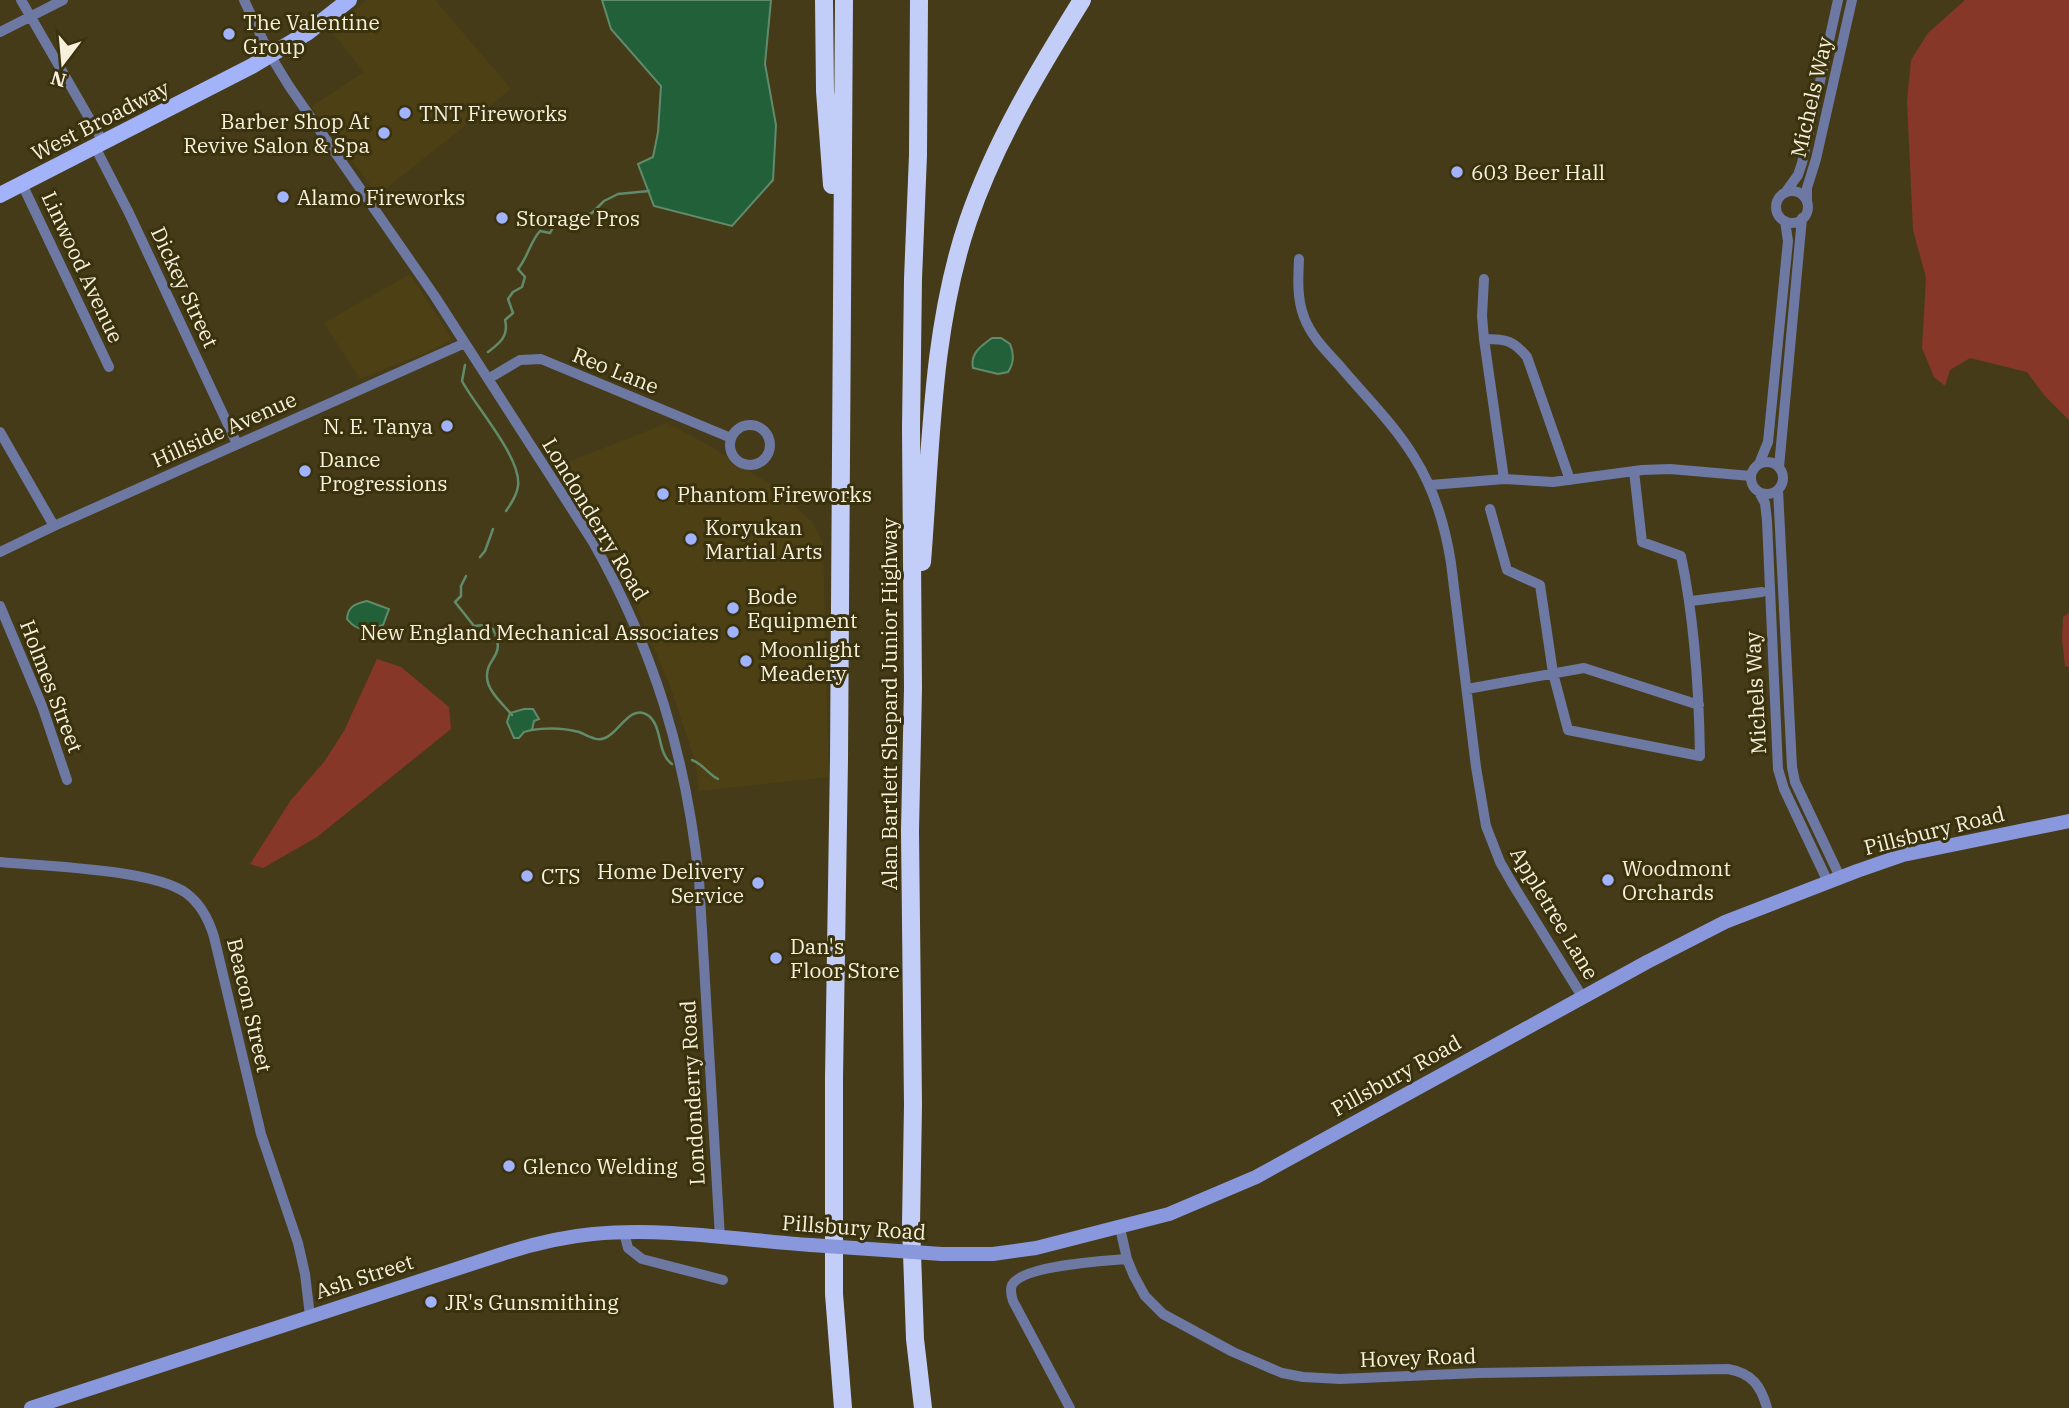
<svg xmlns="http://www.w3.org/2000/svg" width="2069" height="1408" font-family="'IBM Plex Serif',serif">
<style>
.built{fill:#4c4014}
.green{fill:#873727}
.water{fill:#22603a;stroke:#628b6b;stroke-width:2}
.lines{fill:none;stroke-linecap:round;stroke-linejoin:round}
.stream{stroke:#628b6b;stroke-width:2.5}
.street{stroke:#6d78a3;stroke-width:10}
.secondary{stroke:#8998dc;stroke-width:14}
.primary{stroke:#a3b3f9;stroke-width:16}
.highway{stroke:#c3cef8;stroke-width:18}
.secondary-bridge{stroke:#8998dc;stroke-width:14}
.poi-dot{fill:#a1b3fd;stroke:#3a310d;stroke-width:2.5}
.labels{text-anchor:middle;dominant-baseline:central;stroke-width:6;stroke-linejoin:round;paint-order:stroke}
.poi-label{font-size:21px;fill:#f6f0dd;stroke:#3a310d;text-anchor:start}
.street-label{font-size:21px;fill:#f6f0dd;stroke:#3a310d}
</style>
<rect width="100%" height="100%" fill="#453b18"/>
<path class="built" d="M 366,0 L 435,0 L 511,89 L 378,195 L 311,107 L 364,72 L 331,31 Z
M 410,274 L 452,339 L 433,350 L 360,379 L 324,323 Z
M 667,423 L 707,444 L 779,490 L 812,522 L 823,543 L 829,777 L 699,791 L 695,761 L 669,683 L 623,576 L 558,466 Z"/>
<path class="green" d="M 1965,0 L 2069,0 L 2069,420 L 2044,395 L 2027,372 L 1970,358 L 1950,370 L 1945,386 L 1934,377 L 1922,348 L 1926,278 L 1913,230 L 1907,101 L 1911,60 L 1928,33 Z
M 2069,613 L 2069,667 L 2065,666 L 2062,639 L 2063,617 Z
M 377,659 L 401,667 L 449,707 L 451,729 L 317,837 L 263,868 L 250,864 L 291,800 L 324,762 L 344,731 Z"/>
<path class="water" d="M 602,0 L 771,0 L 765,64 L 776,125 L 773,180 L 732,226 L 654,206 L 638,164 L 653,157 L 658,132 L 661,86 L 611,29 Z
M 992,338 L 1001,338 L 1010,344 C 1014,353 1014,363 1008,372 L 998,374 L 973,368 C 970,353 981,346 992,338 Z
M 367,601 L 389,609 L 383,625 C 368,630 358,633 347,619 C 348,606 355,604 367,601 Z
M 524,709 L 533,709 L 539,719 L 534,721 L 532,730 L 524,732 L 519,738 L 514,738 L 507,722 L 510,713 Z"/>
<g class="lines">
<path class="stream" d="M 488,352 C 500,343 509,336 505,320 L 513,313 L 508,299 L 513,292 L 522,287 L 525,277 L 518,269 C 528,257 530,242 540,231 L 550,233 L 556,222 L 572,220 L 592,213 L 604,201 L 618,194 L 649,191
M 465,365 L 462,381 C 475,406 522,458 518,486 C 517,495 511,504 506,511
M 480,557 L 485,551 L 493,529
M 466,576 L 461,586 L 461,596 L 455,602 L 474,626 L 485,625 L 493,629 C 507,657 486,657 487,677 C 487,691 504,705 512,715
M 531,730 C 545,728 564,728 579,732 C 587,735 596,742 605,738 C 619,733 631,702 649,716 C 663,728 657,754 672,764
M 692,760 C 703,764 708,774 718,779"/>
<path class="street" d="M 21,0 L 103,142
M 244,0 L 270,55 L 289,86 L 434,295 L 593,542 C 654,650 686,756 699,879 L 720,1238
M 0,32 L 63,0
M 95,147 L 129,213 L 237,444
M 22,184 L 109,367
M1776 207a16 16 0 1 1 32 0a16 16 0 1 1-32 0Z
M 1785,193 L 1798,175 L 1802,163 L 1838,0
M 1807,202 L 1807,188 L 1816,159 L 1852,0
M 1299,259 C 1298,279 1297,299 1304,317 C 1311,336 1326,351 1339,365 C 1364,395 1394,424 1414,457 C 1435,490 1445,525 1451,563 L 1476,767 L 1486,826 L 1500,862 L 1512,883 L 1583,998
M 1484,279 L 1482,316 L 1484,339 L 1504,479
M 1484,339 C 1506,339 1513,340 1527,357 L 1570,480
M 488,379 L 520,360 L 541,359 L 731,438
M730 445a20 20 0 1 1 40 0a20 20 0 1 1-40 0Z
M 0,432 L 54,526
M1751 478a16 16 0 1 1 32 0a16 16 0 1 1-32 0Z
M 1759,464 L 1768,442 L 1788,241 L 1785,221
M 1779,467 L 1802,218
M 1431,485 L 1504,479 L 1553,482 L 1642,470 L 1670,469 L 1751,476
M 1778,490 L 1792,767 L 1795,782 L 1840,877
M 1759,492 L 1765,503 L 1767,521 L 1778,769 L 1784,789 L 1828,882
M 1490,509 L 1507,570 L 1540,585 L 1553,673 L 1568,730 L 1700,756 C 1699,689 1695,622 1681,556 L 1642,542 L 1634,471
M 0,552 L 54,526 L 465,343
M 1691,601 L 1762,592
M 0,606 L 42,706 L 67,780
M 1467,689 L 1584,668 L 1699,705
M 0,862 C 43,866 153,869 186,893 C 201,904 209,920 214,937 L 261,1134 L 298,1243 L 305,1274 L 310,1316
M 1120,1228 L 1127,1259 L 1134,1276 L 1145,1296 L 1163,1314 L 1233,1352 L 1282,1373 L 1303,1377 L 1340,1379 L 1478,1373 L 1728,1369 C 1752,1373 1761,1386 1767,1408
M 624,1232 L 628,1248 L 642,1259 L 723,1280
M 1070,1408 L 1013,1301 C 1011,1295 1010,1290 1012,1285 C 1022,1265 1106,1261 1127,1259"/>
<path class="secondary" d="M 942,1254 L 993,1254 L 1036,1248 L 1169,1214 L 1256,1177 L 1647,962 L 1725,922 L 1857,871 L 1903,855 L 2069,821
M 31,1408 L 499,1255 C 529,1245 560,1237 593,1234 C 665,1227 739,1240 811,1245"/>
<path class="primary" d="M 0,195 L 252,66 L 307,33 L 349,0"/>
<path class="highway" d="M 824,0 L 825,91 L 832,185
M 919,0 L 918,155 L 913,279 L 911,428 L 913,688 L 910,831 L 913,1105 L 911,1224 L 915,1339 L 923,1408
M 922,562 C 931,449 931,330 968,221 C 995,142 1038,71 1082,0
M 843,1408 L 834,1294 L 834,1078 L 839,759 L 844,0"/>
<path class="secondary-bridge" d="M 811,1245 L 942,1254"/>
</g>
<g class="poi-dot">
<circle cx="229" cy="34" r="7"/>
<circle cx="405" cy="113" r="7"/>
<circle cx="384" cy="133" r="7"/>
<circle cx="1457" cy="172" r="7"/>
<circle cx="283" cy="197" r="7"/>
<circle cx="502" cy="218" r="7"/>
<circle cx="447" cy="426" r="7"/>
<circle cx="305" cy="471" r="7"/>
<circle cx="663" cy="494" r="7"/>
<circle cx="691" cy="539" r="7"/>
<circle cx="733" cy="608" r="7"/>
<circle cx="733" cy="632" r="7"/>
<circle cx="746" cy="661" r="7"/>
<circle cx="527" cy="876" r="7"/>
<circle cx="1608" cy="880" r="7"/>
<circle cx="758" cy="883" r="7"/>
<circle cx="776" cy="958" r="7"/>
<circle cx="509" cy="1166" r="7"/>
<circle cx="431" cy="1302" r="7"/>
</g>
<g class="labels">
<g class="poi-label">
<text x="243" y="22">The Valentine<tspan x="243" dy="24">Group</tspan></text>
<text x="419" y="113">TNT Fireworks</text>
<text x="370" y="121" text-anchor="end">Barber Shop At<tspan x="370" dy="24">Revive Salon &amp; Spa</tspan></text>
<text x="1471" y="172">603 Beer Hall</text>
<text x="297" y="197">Alamo Fireworks</text>
<text x="516" y="218">Storage Pros</text>
<text x="433" y="426" text-anchor="end">N. E. Tanya</text>
<text x="319" y="459">Dance<tspan x="319" dy="24">Progressions</tspan></text>
<text x="677" y="494">Phantom Fireworks</text>
<text x="705" y="527">Koryukan<tspan x="705" dy="24">Martial Arts</tspan></text>
<text x="747" y="596">Bode<tspan x="747" dy="24">Equipment</tspan></text>
<text x="719" y="632" text-anchor="end">New England Mechanical Associates</text>
<text x="760" y="649">Moonlight<tspan x="760" dy="24">Meadery</tspan></text>
<text x="1622" y="868">Woodmont<tspan x="1622" dy="24">Orchards</tspan></text>
<text x="744" y="871" text-anchor="end">Home Delivery<tspan x="744" dy="24">Service</tspan></text>
<text x="541" y="876">CTS</text>
<text x="790" y="946">Dan's<tspan x="790" dy="24">Floor Store</tspan></text>
<text x="523" y="1166">Glenco Welding</text>
<text x="445" y="1302">JR's Gunsmithing</text>
</g>
<g class="street-label">
<text transform="translate(1811 97) rotate(-77)">Michels Way</text>
<text transform="translate(100 120) rotate(-27)">West Broadway</text>
<text transform="translate(83 267) rotate(65)">Linwood Avenue</text>
<text transform="translate(185 287) rotate(65)">Dickey Street</text>
<text transform="translate(616 370) rotate(22)">Reo Lane</text>
<text transform="translate(224 429) rotate(-24)">Hillside Avenue</text>
<text transform="translate(596 519) rotate(59)">Londonderry Road</text>
<text transform="translate(52 686) rotate(69)">Holmes Street</text>
<text transform="translate(1755 693) rotate(-93)">Michels Way</text>
<text transform="translate(889 704) rotate(-90)">Alan Bartlett Shepard Junior Highway</text>
<text transform="translate(1934 830) rotate(-14)">Pillsbury Road</text>
<text transform="translate(1555 913) rotate(59)">Appletree Lane</text>
<text transform="translate(250 1005) rotate(77)">Beacon Street</text>
<text transform="translate(1396 1075) rotate(-29)">Pillsbury Road</text>
<text transform="translate(692 1093) rotate(-93)">Londonderry Road</text>
<text transform="translate(854 1227) rotate(4)">Pillsbury Road</text>
<text transform="translate(364 1276) rotate(-18)">Ash Street</text>
<text transform="translate(1418 1357) rotate(-2)">Hovey Road</text>
</g>
</g>
<g transform="translate(63 63) rotate(196)" stroke="#3a310d" stroke-width="5" paint-order="stroke">
<path d="M0-5L12 26L0 18L-12 26Z" fill="#f6f0dd"/>
<text y="-10" font-size="19" font-weight="bold" text-anchor="middle" fill="#f6f0dd">N</text>
</g>
</svg>
